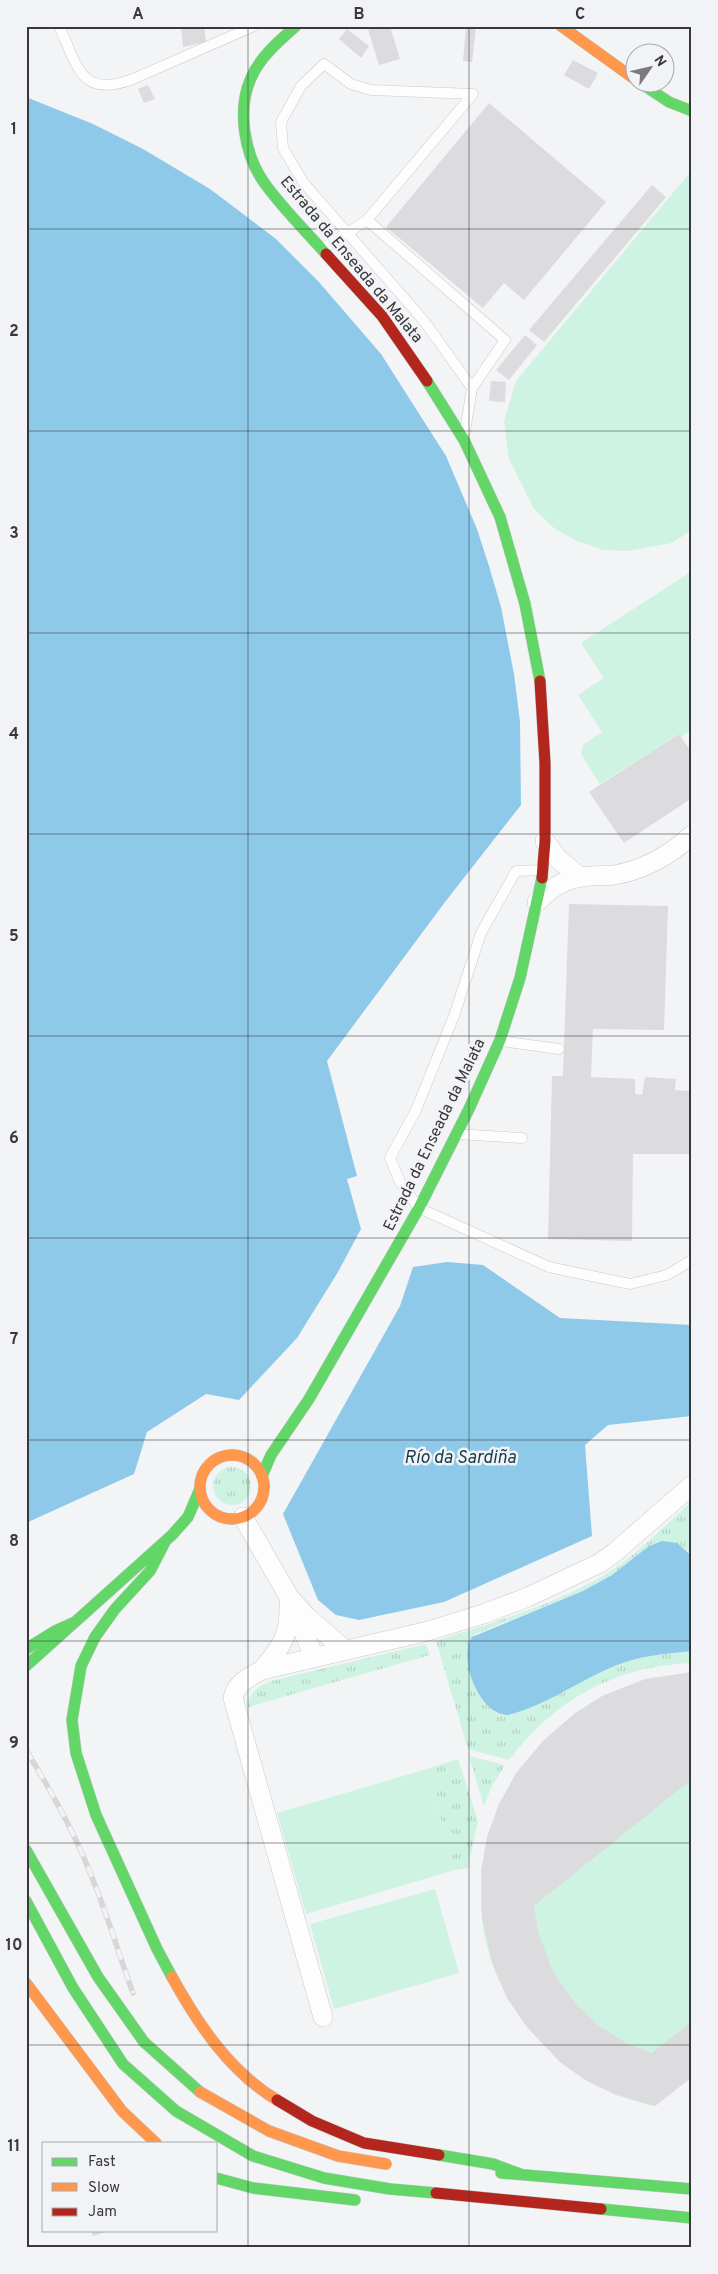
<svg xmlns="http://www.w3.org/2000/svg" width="718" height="2274" font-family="Overpass,sans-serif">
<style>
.grass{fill:url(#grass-tufts)}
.pitch{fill:#cff3e2}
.water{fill:#8ec9ea}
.building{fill:#dcdcde}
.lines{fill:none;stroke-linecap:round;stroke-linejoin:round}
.lane-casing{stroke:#c9cacc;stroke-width:11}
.street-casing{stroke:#c9cacc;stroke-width:20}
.fast-casing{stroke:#c9cacc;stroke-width:12}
.slow-casing{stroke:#c9cacc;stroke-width:12}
.jam-casing{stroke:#c9cacc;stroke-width:12}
.lane{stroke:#fdfdfe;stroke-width:10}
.street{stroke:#fdfdfe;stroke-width:19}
.fast{stroke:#63d668;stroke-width:11}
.slow{stroke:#ff974d;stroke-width:11}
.jam{stroke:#b3261e;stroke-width:11}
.rail-casing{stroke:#d6d6d7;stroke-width:5.5}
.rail{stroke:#f2f3f7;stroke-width:4;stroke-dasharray:11;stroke-linecap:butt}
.grid{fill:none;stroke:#39393b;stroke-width:1;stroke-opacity:0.55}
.labels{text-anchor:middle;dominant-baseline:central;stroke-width:5;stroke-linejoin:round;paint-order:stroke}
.street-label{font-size:16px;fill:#39393b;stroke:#f2f3f7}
.water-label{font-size:18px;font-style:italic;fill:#163b4e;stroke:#f2f3f7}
.neatline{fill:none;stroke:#39393b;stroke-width:2}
.grid-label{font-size:16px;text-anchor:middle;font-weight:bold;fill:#39393b}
</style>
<defs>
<pattern id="grass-tufts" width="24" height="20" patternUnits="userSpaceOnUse" patternTransform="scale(1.25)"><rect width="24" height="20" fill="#cff3e2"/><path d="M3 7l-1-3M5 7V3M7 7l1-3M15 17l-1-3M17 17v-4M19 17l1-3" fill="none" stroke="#b2d1c3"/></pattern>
</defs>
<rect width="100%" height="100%" fill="#f3f4f6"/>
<path class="grass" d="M213 1486a19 19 0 1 1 38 0a19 19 0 1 1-38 0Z
M 692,1501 L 692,1556 L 686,1549 L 653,1543 L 612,1575 L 583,1591 L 476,1634 C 464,1650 468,1662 473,1681 C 476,1693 491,1715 505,1715 C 513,1715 521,1711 527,1708 C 559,1695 588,1675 620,1664 C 643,1655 668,1654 692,1651 L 692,1663 C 616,1666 555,1699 509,1760 L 468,1749 L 436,1641 C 492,1623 550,1606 601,1577 C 634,1558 663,1527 692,1501 Z
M 426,1644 L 430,1655 L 248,1707 C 248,1692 258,1687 271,1681 Z
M 469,1756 L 505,1765 L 491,1788 L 484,1806 Z
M 458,1759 L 478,1821 L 468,1868 L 455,1870 L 427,1769 Z"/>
<path class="pitch" d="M 692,170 L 692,530 L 672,543 L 627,551 L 603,550 L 577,541 L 555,529 L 534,509 L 509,459 L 504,421 L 516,381 Z
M 692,571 L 692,730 L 681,737 L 679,734 L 600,784 L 581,754 L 583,745 L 602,732 L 578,695 L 604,678 L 581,643 Z
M 692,1719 L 692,2077 L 655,2106 C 555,2086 476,1992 481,1888 Z
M 427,1769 L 455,1870 L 306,1914 L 277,1813 Z
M 435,1889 L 459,1973 L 334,2009 L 310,1924 Z"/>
<path class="water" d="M 26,97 L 93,124 L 143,149 L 210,189 L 276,239 L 318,281 L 381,354 L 446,456 L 477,529 L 489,566 L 501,607 L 514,674 L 520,722 L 521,805 L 445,902 L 327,1061 L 357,1176 L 347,1179 L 361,1229 L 338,1272 L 297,1338 L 239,1400 L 206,1394 L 147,1432 L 134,1474 L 26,1523 Z
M 447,1262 L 483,1265 L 560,1318 L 692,1325 L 692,1416 L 608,1425 L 585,1445 L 592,1536 L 444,1602 L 359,1620 L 336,1615 L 318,1600 L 283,1514 L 400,1306 L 413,1267 Z
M 662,1541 L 677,1543 L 692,1556 L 692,1651 C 668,1654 643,1655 620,1664 C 582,1678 548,1705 508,1715 C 480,1716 457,1658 472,1637 L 583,1591 L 612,1575 L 649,1546 Z"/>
<path class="building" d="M 188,26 L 204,26 L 206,42 L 183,47 L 181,28 Z
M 378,26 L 390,26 L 400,59 L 379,65 L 368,30 Z
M 466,26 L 476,26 L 472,62 L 463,61 Z
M 347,29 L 369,46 L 361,58 L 339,39 Z
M 573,60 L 598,73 L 589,89 L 564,75 Z
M 148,85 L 155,99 L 144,103 L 138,89 Z
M 489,103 L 606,202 L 524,300 L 504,283 L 483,308 L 386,227 Z
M 652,185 L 666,197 L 544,342 L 529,330 Z
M 525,335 L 537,345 L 509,380 L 496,370 Z
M 491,381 L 506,382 L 505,402 L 489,401 Z
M 679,734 L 692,753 L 692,798 L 624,843 L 589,792 Z
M 569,904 L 668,906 L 664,1030 L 593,1029 L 591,1077 L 635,1079 L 635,1094 L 642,1095 L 645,1077 L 676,1079 L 675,1090 L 692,1091 L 692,1154 L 633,1154 L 632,1241 L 548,1239 L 552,1076 L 563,1076 Z
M 692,1672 L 692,1779 L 534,1906 L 538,1931 L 552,1970 L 575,2003 L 599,2026 L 630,2045 L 652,2053 L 692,2021 L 692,2077 L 655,2106 L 616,2095 L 585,2080 L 560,2062 L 527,2027 L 507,1998 L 493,1965 L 482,1918 L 481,1871 L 487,1837 L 499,1804 L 516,1773 L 542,1742 L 575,1713 L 602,1696 L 645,1679 Z
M 91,2230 L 108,2230 L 109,2231 L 93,2236 Z"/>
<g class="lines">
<defs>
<path id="lane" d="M 59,26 C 78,66 80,99 133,79 L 254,26
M 367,220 L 505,340 L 472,388 L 465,431
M 324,248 L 367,220 L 473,94
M 472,388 L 424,321 L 303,182 L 283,148 L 281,122 L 301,86 L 324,64 L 351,84 L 371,90 L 473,94
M 543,870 L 516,871 L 481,933 L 454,1016 L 416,1110 L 390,1158 L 400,1182 L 419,1208 L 549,1267 L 630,1284 L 667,1275 L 692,1260
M 501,1041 L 559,1049
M 457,1134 L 522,1138"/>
<path id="street" d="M 545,841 L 558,859 L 579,876
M 537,902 C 553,886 568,877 591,876 C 598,875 606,876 614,875 C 644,870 670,855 692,835
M 243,1517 L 289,1597 L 314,1657
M 262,1670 C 285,1643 290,1634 289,1597 L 307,1617 L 345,1650
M 323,2017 L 233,1698 C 236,1683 249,1677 262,1670 L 428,1631 L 483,1614 L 528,1597 L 600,1563 L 614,1553 L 692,1485"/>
<path id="fast" d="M 296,26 C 279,41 260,57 251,78 C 237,109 244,153 263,181 C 281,207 305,230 326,254
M 639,82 L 669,102 L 692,111
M 427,381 L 464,440 L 500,517 L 525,604 L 540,681
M 262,1476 L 271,1455 L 309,1399 L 419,1208 L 469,1109 L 500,1040 L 520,978 L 542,878
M 165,1542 L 150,1571 L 115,1609 L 95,1637 L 81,1666 L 72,1720 L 76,1753 L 96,1815 L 157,1949 L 172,1977
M 26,1649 L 55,1631 L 75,1622
M 26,1666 L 172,1535 L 188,1517 L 200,1489
M 26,1850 L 98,1977 L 144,2042 L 200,2092
M 26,1901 L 73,1988 L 123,2064 L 176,2111 L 253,2156 L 324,2178 L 390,2189 L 436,2193
M 439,2155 L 493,2164 L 520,2174
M 501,2173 L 692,2189
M 216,2178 L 253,2188 L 355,2200
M 601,2209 L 692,2218"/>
<path id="slow" d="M 561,26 L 636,80
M200 1487a32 32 0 1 1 64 0a32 32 0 1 1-64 0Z
M 172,1977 C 198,2024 230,2072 277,2100
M 26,1983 L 122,2111 L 156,2143
M 200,2092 L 269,2131 L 338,2156 L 386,2164"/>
<path id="jam" d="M 326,254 L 382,316 L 427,381
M 540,681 L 545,763 L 545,841 L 542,878
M 277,2100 L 312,2121 L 364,2143 L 439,2155
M 436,2193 L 601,2209"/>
</defs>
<use href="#lane" class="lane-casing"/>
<use href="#street" class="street-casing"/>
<use href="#fast" class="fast-casing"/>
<use href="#slow" class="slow-casing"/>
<use href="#jam" class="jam-casing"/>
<use href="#lane" class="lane"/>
<use href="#street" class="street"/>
<use href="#fast" class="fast"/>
<use href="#slow" class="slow"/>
<use href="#jam" class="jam"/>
<defs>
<path id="rail" d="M 26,1750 C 43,1778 59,1805 73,1834 C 98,1885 114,1940 133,1993"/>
</defs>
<use href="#rail" class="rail-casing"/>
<use href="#rail" class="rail"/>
</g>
<path class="grid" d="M 248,26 L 248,2248M 469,26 L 469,2248M 26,229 L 692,229M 26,431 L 692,431M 26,633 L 692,633M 26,834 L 692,834M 26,1036 L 692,1036M 26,1238 L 692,1238M 26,1440 L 692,1440M 26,1641 L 692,1641M 26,1843 L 692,1843M 26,2045 L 692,2045"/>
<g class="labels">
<g class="street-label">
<text transform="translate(351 260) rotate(50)">Estrada da Enseada da Malata</text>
<text transform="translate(435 1135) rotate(-64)">Estrada da Enseada da Malata</text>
</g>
<g class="water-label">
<text x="460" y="1458">Río da Sardiña</text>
</g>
</g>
<rect width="718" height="2274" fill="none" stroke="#f2f3f7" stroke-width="55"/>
<rect x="42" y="2142" width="175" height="90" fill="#f2f3f7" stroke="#a8a9ac"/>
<rect x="52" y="2158" width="25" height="8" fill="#63d668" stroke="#a8a9ac"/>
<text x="88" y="2166" font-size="15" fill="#39393b">Fast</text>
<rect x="52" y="2183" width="25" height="8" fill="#ff974d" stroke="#a8a9ac"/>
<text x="88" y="2192" font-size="15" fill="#39393b">Slow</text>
<rect x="52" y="2208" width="25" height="8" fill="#b3261e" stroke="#a8a9ac"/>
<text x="88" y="2216" font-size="15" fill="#39393b">Jam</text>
<g transform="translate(650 68) rotate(56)"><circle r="24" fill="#f2f3f7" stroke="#a8a9ac"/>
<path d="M0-4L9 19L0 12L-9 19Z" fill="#7a7a7c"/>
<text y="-8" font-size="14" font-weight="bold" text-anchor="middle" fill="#39393b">N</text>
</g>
<rect x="28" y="28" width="662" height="2218" class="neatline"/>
<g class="grid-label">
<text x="138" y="19">A</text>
<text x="359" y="19">B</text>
<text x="580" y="19">C</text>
<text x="14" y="134">1</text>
<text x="14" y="336">2</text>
<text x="14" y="538">3</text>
<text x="14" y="739">4</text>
<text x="14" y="941">5</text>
<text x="14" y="1143">6</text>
<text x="14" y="1344">7</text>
<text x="14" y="1546">8</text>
<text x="14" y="1748">9</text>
<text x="14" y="1950">10</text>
<text x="14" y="2151">11</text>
</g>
</svg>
